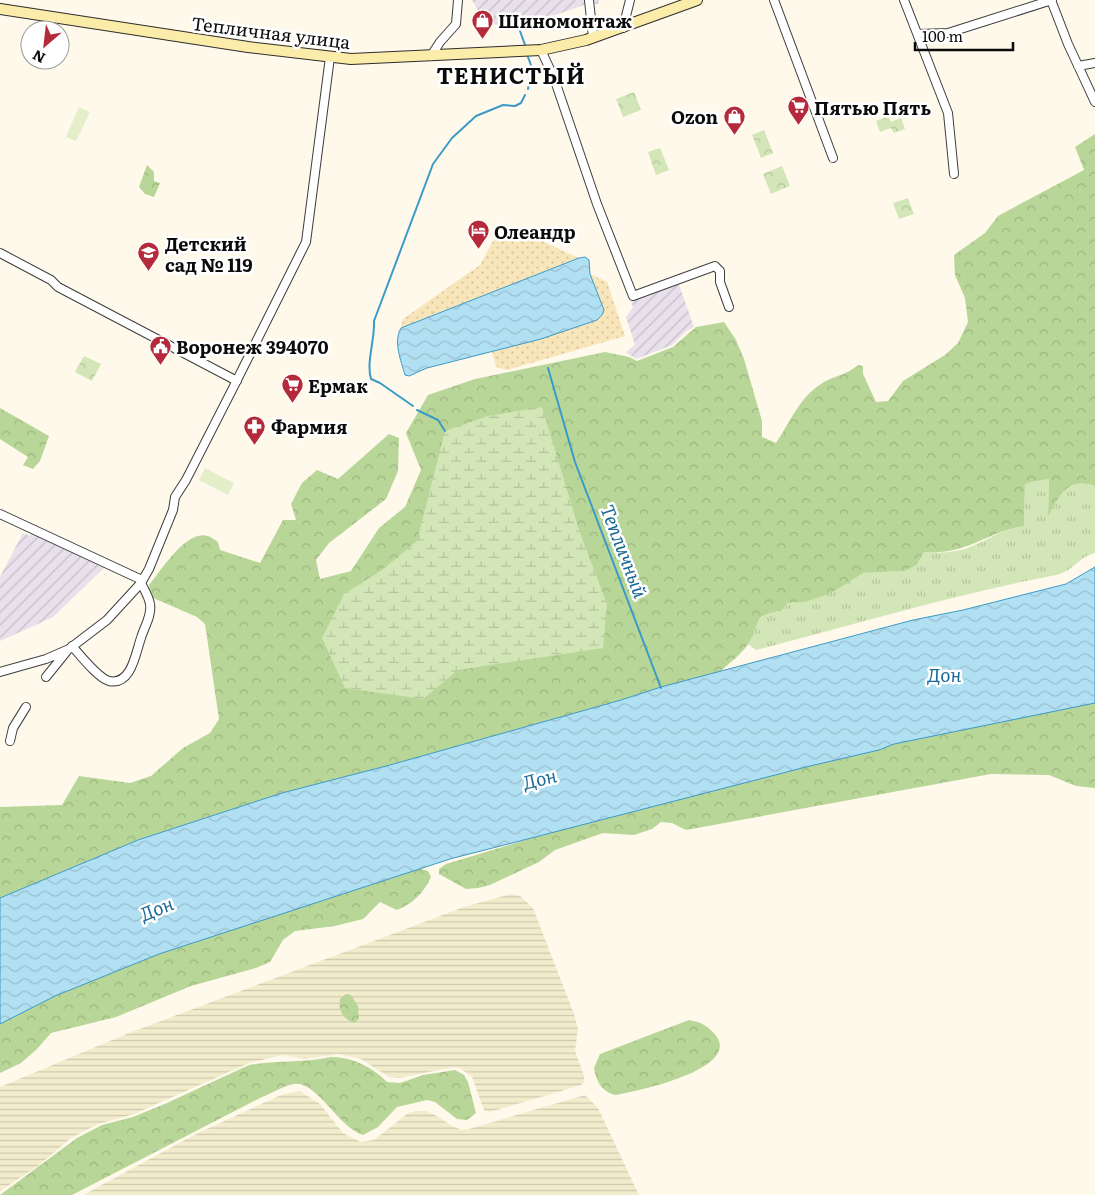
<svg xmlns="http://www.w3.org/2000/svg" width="1095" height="1195" font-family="Literata,serif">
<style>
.industrial{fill:url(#industrial-furrows)}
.farmland{fill:url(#farmland-rules)}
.grass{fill:url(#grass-tufts)}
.forest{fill:url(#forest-crowns)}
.wetland{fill:url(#wetland-marsh)}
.sand{fill:url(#sand-dots)}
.park{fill:url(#park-crowns)}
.pitch{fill:#e4eec8}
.water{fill:url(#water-waves);stroke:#3c9ac7}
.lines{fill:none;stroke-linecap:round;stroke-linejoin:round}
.stream{stroke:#3c9ac7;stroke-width:2}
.street-casing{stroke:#3e3e3e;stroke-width:10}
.secondary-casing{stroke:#2d2d2d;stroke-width:12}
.street{stroke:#fff;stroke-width:8}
.secondary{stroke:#fbeca9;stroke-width:10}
.labels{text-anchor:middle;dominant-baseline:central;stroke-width:5;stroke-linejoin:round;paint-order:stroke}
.poi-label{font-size:18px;font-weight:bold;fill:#0b0b0b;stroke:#fff;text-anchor:start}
.street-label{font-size:18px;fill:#0b0b0b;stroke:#fff}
.water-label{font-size:19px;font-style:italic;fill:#1b6a97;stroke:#fff}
.district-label{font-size:22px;font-weight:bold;letter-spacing:1px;fill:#0b0b0b;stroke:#fff}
</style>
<defs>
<pattern id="industrial-furrows" width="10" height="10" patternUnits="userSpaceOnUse" patternTransform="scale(1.25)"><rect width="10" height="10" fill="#e8e0ea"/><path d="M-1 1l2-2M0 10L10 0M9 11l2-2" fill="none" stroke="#c6bfc7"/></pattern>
<pattern id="farmland-rules" width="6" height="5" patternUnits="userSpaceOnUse" patternTransform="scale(1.25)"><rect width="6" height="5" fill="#f2eccd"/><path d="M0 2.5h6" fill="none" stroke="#cec9af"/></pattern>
<pattern id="grass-tufts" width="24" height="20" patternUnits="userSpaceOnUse" patternTransform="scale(1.25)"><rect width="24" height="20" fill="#d3e6b7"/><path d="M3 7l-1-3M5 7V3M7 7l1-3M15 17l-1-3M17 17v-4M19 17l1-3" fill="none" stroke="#b4c49c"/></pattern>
<pattern id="forest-crowns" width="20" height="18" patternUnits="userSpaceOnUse" patternTransform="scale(1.25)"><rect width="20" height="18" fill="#b8d697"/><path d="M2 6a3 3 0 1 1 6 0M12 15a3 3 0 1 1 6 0" fill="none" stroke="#9db681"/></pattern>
<pattern id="wetland-marsh" width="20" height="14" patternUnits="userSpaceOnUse" patternTransform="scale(1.25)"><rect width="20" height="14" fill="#d3e6b7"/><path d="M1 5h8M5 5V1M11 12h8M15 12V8" fill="none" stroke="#b4c49c"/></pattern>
<pattern id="sand-dots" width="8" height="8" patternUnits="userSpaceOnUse" patternTransform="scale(1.25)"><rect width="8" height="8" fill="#f8e5b9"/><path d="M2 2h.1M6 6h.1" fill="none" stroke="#d3c39e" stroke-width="1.8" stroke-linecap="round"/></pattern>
<pattern id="park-crowns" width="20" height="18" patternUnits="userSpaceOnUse" patternTransform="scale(1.25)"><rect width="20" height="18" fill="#d3e6b7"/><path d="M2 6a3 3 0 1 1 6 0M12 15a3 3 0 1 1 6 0" fill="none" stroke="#b4c49c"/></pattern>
<pattern id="water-waves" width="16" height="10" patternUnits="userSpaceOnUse" patternTransform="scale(1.25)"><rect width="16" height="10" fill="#b2e0f3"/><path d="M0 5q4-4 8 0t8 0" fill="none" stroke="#98bfcf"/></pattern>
</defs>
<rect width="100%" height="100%" fill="#fef9eb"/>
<path class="industrial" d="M 472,0 L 599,0 L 598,4 L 587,4 L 509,31 L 482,18 Z
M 678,282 L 694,327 L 686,331 L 672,345 L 636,359 L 630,355 L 626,352 L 635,345 L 626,317 L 633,307 L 631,300 Z
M 32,532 L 106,566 L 53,617 L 0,641 L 0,577 L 23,533 L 30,536 Z"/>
<path class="farmland" d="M 511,894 L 520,896 L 533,908 L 574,1014 L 578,1029 L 575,1051 L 584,1076 L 584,1082 L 581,1085 L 490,1112 L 484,1110 L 472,1077 L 460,1068 L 453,1067 L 400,1078 L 389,1077 L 361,1059 L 339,1054 L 304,1059 L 283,1055 L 249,1063 L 134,1114 L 98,1124 L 71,1138 L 39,1165 L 0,1191 L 0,1087 L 129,1033 L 464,907 Z
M 300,1091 L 320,1104 L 343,1133 L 361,1142 L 374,1140 L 408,1113 L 416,1111 L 426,1111 L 437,1116 L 452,1126 L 462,1130 L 469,1129 L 585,1095 L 598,1108 L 639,1195 L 83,1195 L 198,1133 L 281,1095 Z"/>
<path class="grass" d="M 1049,479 L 1048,515 C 1061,495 1068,477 1095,486 L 1095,553 C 1080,556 1072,572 1056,575 C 955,594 856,624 756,650 L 748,644 C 758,621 755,615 781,611 L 788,603 L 805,602 L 863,573 L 905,571 L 917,565 L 924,552 C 942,554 961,552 977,544 C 997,535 1001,530 1024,526 L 1025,483 Z"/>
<path class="forest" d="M 1095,134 L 1095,486 C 1067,477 1061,495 1048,516 L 1049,479 L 1025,483 L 1024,526 C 986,532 967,556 924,552 L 917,565 L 905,571 L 863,573 L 831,593 L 805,602 L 788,603 L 781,611 C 750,616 762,622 748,644 C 742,654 729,663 720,672 L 390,765 L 282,793 L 138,840 L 0,898 L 0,807 L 62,805 L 79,776 L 130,783 L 151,776 L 183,748 L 210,733 L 219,719 L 205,624 L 197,617 L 151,597 L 149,585 C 161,571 186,529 208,536 C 211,537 215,540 218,542 L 220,550 L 260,563 L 283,520 L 296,520 L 291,504 L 302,483 L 317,470 L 338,479 L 389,434 L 399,438 L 398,471 L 386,499 L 329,543 L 316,560 L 320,579 L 351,571 L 379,528 L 405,507 L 421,470 L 406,433 L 428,395 L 475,379 L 605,352 L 629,357 L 637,361 L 673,347 L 696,327 L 724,322 L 736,340 L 744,359 L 762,421 L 762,437 L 776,443 C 791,421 799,397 824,382 C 837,375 846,375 858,365 L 863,366 L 863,374 L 876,402 L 888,401 L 903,381 L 945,355 L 958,343 L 968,322 L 965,298 L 955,275 L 954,255 L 985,233 L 998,216 L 1084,170 L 1075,147 Z
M 147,165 L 154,172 L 154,181 L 160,183 L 154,197 L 145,194 L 139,187 Z
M 0,408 L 49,436 L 40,461 L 33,469 L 23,465 L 28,457 L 0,439 Z
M 1095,700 L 1095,788 L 1076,786 L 1049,775 L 991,774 L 686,830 L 672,823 L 661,822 L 652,829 L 634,835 L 603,833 L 555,850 L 539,862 L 490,885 L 478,888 L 466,889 L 439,874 L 439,869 L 446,864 L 589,821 L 908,739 Z
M 418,868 L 428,871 L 431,877 C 424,893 412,904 397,910 L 380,902 L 363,919 L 335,926 L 295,931 L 283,940 L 270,962 L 256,968 L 191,986 L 116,1017 L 51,1033 L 37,1049 L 21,1063 L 0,1073 L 0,1019 L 171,946 Z
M 346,994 L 351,995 L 358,1006 L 359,1019 L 354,1023 C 343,1019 338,1010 340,999 Z
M 689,1020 C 701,1022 710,1027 717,1037 C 738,1070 635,1092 615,1095 C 602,1092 596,1081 594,1068 L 600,1054 Z
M 331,1057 C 353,1057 372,1067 387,1082 L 400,1083 L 423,1075 L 455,1070 L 464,1075 L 468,1082 L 476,1113 L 467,1120 L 457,1119 L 435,1102 L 427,1100 L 397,1107 L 378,1127 L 363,1135 C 338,1127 316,1080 294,1084 C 283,1086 272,1093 262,1097 L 72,1195 L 0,1195 L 77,1138 L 102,1125 L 133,1117 L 167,1103 L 249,1065 C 277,1060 304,1063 331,1057 Z"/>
<path class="wetland" d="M 542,407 L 579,530 L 607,604 L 603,648 L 458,670 L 423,699 L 345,688 L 322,638 L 344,594 L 382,570 L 417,541 L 445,431 L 488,416 Z"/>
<path class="sand" d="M 527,229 L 546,243 L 579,258 L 401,328 L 403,319 L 480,265 L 493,241 Z
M 590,274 L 607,282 L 625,336 L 507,370 L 496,367 L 492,352 L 541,339 L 604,310 Z"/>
<path class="park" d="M 634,92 L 641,110 L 623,117 L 616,99 Z
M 888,116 L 891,122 L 901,118 L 905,129 L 894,133 L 891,128 L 880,132 L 876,121 Z
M 764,130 L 773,153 L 761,158 L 752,135 Z
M 660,148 L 669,170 L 656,175 L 648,152 Z
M 782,166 L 790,186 L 771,194 L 763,174 Z
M 908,198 L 914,214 L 899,219 L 893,203 Z
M 84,356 L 101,364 L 92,381 L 75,372 Z"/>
<path class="pitch" d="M 79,107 L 90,112 L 76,141 L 66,137 Z
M 205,468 L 234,483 L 228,495 L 199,480 Z"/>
<path class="water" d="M 585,257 L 589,260 L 590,274 L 604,310 L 602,315 L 597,320 L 541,339 L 427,368 L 409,376 L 405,375 C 401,361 393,341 401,328 L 579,258 Z
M 1095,567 L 1095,703 L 894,744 L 879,750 L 810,766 L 450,859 L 159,954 L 55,996 L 0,1024 L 0,898 L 138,840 L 282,793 L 390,765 L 621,700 L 661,687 L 913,620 L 963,610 L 1066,584 Z"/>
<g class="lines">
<path class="stream" d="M 520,31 L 525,45
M 528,57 L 532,68 L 528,89
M 548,368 L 575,462 L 661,688
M 413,406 L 380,383 L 371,379 C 366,362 375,340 374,321 L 433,164 L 452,138 L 476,116 L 503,105 L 515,106 L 521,103 L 525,95
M 417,410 L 438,420 L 445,431"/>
<defs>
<path id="street" d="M 589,0 L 593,38
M 774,0 L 833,158
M 904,0 L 948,113 L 954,174
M 1051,0 L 1068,44 L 1095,102
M 623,28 L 630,0
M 918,34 L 948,33 L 1052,0
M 541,50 L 554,78 L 597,204 L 633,296 L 715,266 L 720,271 L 720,282 L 729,307
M 431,56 L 440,42 L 456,24 L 458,0
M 1078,66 L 1095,63
M 0,253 L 51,280 L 58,287 L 237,381
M 0,514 L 142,580
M 72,646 C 80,655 98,678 109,681 C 132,686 136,651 141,638 C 144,627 152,616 150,604 C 149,597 144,589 141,583
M 0,672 L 46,659 L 69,649 L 107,620 L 141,583 L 149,569 L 173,510 L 175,497 L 186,480 L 233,388 L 306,242 L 330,57
M 46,677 L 67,651
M 10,741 L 13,728 L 26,707"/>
<path id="secondary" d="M 0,9 L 248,47 L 351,59 L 541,50 L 586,40 L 697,0"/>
</defs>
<use href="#street" class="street-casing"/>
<use href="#secondary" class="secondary-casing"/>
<use href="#street" class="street"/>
<use href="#secondary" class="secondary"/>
</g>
<defs>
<symbol id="shop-pin" viewBox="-11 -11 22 30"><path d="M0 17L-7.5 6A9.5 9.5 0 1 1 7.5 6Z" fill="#b52a3b" stroke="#fff"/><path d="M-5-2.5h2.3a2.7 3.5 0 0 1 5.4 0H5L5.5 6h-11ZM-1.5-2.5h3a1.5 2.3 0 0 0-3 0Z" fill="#fff"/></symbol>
<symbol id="supermarket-pin" viewBox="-11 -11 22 30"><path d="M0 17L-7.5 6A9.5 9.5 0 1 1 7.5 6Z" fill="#b52a3b" stroke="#fff"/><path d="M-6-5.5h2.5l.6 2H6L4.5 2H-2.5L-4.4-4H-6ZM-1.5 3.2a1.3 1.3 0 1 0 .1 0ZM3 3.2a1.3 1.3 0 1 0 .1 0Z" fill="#fff"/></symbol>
<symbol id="hotel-pin" viewBox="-11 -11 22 30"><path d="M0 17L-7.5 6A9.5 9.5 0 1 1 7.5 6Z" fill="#b52a3b" stroke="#fff"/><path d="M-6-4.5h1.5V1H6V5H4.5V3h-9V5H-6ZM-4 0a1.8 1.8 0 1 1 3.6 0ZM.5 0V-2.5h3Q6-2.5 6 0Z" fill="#fff"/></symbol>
<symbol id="school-pin" viewBox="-11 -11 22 30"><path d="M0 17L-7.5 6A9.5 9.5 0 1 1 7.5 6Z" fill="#b52a3b" stroke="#fff"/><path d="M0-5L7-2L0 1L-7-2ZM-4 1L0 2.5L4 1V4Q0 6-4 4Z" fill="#fff"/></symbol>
<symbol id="civic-pin" viewBox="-11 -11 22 30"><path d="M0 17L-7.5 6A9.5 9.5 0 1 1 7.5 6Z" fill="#b52a3b" stroke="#fff"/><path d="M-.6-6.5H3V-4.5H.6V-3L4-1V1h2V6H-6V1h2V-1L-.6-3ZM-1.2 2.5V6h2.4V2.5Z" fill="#fff"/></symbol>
<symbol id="pharmacy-pin" viewBox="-11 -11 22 30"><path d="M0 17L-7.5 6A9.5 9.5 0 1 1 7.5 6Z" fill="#b52a3b" stroke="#fff"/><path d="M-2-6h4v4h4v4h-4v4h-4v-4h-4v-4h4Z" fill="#fff"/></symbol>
</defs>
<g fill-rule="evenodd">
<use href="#shop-pin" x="470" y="8" width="25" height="34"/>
<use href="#supermarket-pin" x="786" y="94" width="25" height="34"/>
<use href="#shop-pin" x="722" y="104" width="25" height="34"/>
<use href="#hotel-pin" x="466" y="218" width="25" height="34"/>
<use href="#school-pin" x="136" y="240" width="25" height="34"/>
<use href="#civic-pin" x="148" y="334" width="25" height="34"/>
<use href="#supermarket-pin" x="280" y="372" width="25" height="34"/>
<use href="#pharmacy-pin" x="242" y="414" width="25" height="34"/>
</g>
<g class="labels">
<g class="poi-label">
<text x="498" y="20">Шиномонтаж</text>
<text x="814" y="107">Пятью Пять</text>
<text x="718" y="116" text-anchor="end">Ozon</text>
<text x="494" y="231">Олеандр</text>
<text x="165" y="243">Детский<tspan x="165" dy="21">сад № 119</tspan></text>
<text x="176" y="346">Воронеж 394070</text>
<text x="308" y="385">Ермак</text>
<text x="271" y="426">Фармия</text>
</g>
<g class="street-label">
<text transform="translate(271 32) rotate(7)">Тепличная улица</text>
</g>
<g class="water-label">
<text transform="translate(625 551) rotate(69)">Тепличный</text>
<text x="944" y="674">Дон</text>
<text transform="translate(539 778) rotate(-14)">Дон</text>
<text transform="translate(156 908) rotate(-22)">Дон</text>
</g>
<g class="district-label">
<text x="511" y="74">ТЕНИСТЫЙ</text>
</g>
</g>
<g transform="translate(45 45) rotate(208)"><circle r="24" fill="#ffffff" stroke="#9d9d9d"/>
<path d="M0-4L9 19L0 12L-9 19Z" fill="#b52a3b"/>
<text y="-8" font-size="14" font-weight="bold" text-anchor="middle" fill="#0b0b0b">N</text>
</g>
<path d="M915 42v8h98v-8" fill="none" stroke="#0b0b0b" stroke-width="2.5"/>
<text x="922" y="42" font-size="15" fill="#0b0b0b" stroke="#ffffff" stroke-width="4" paint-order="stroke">100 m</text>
</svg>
